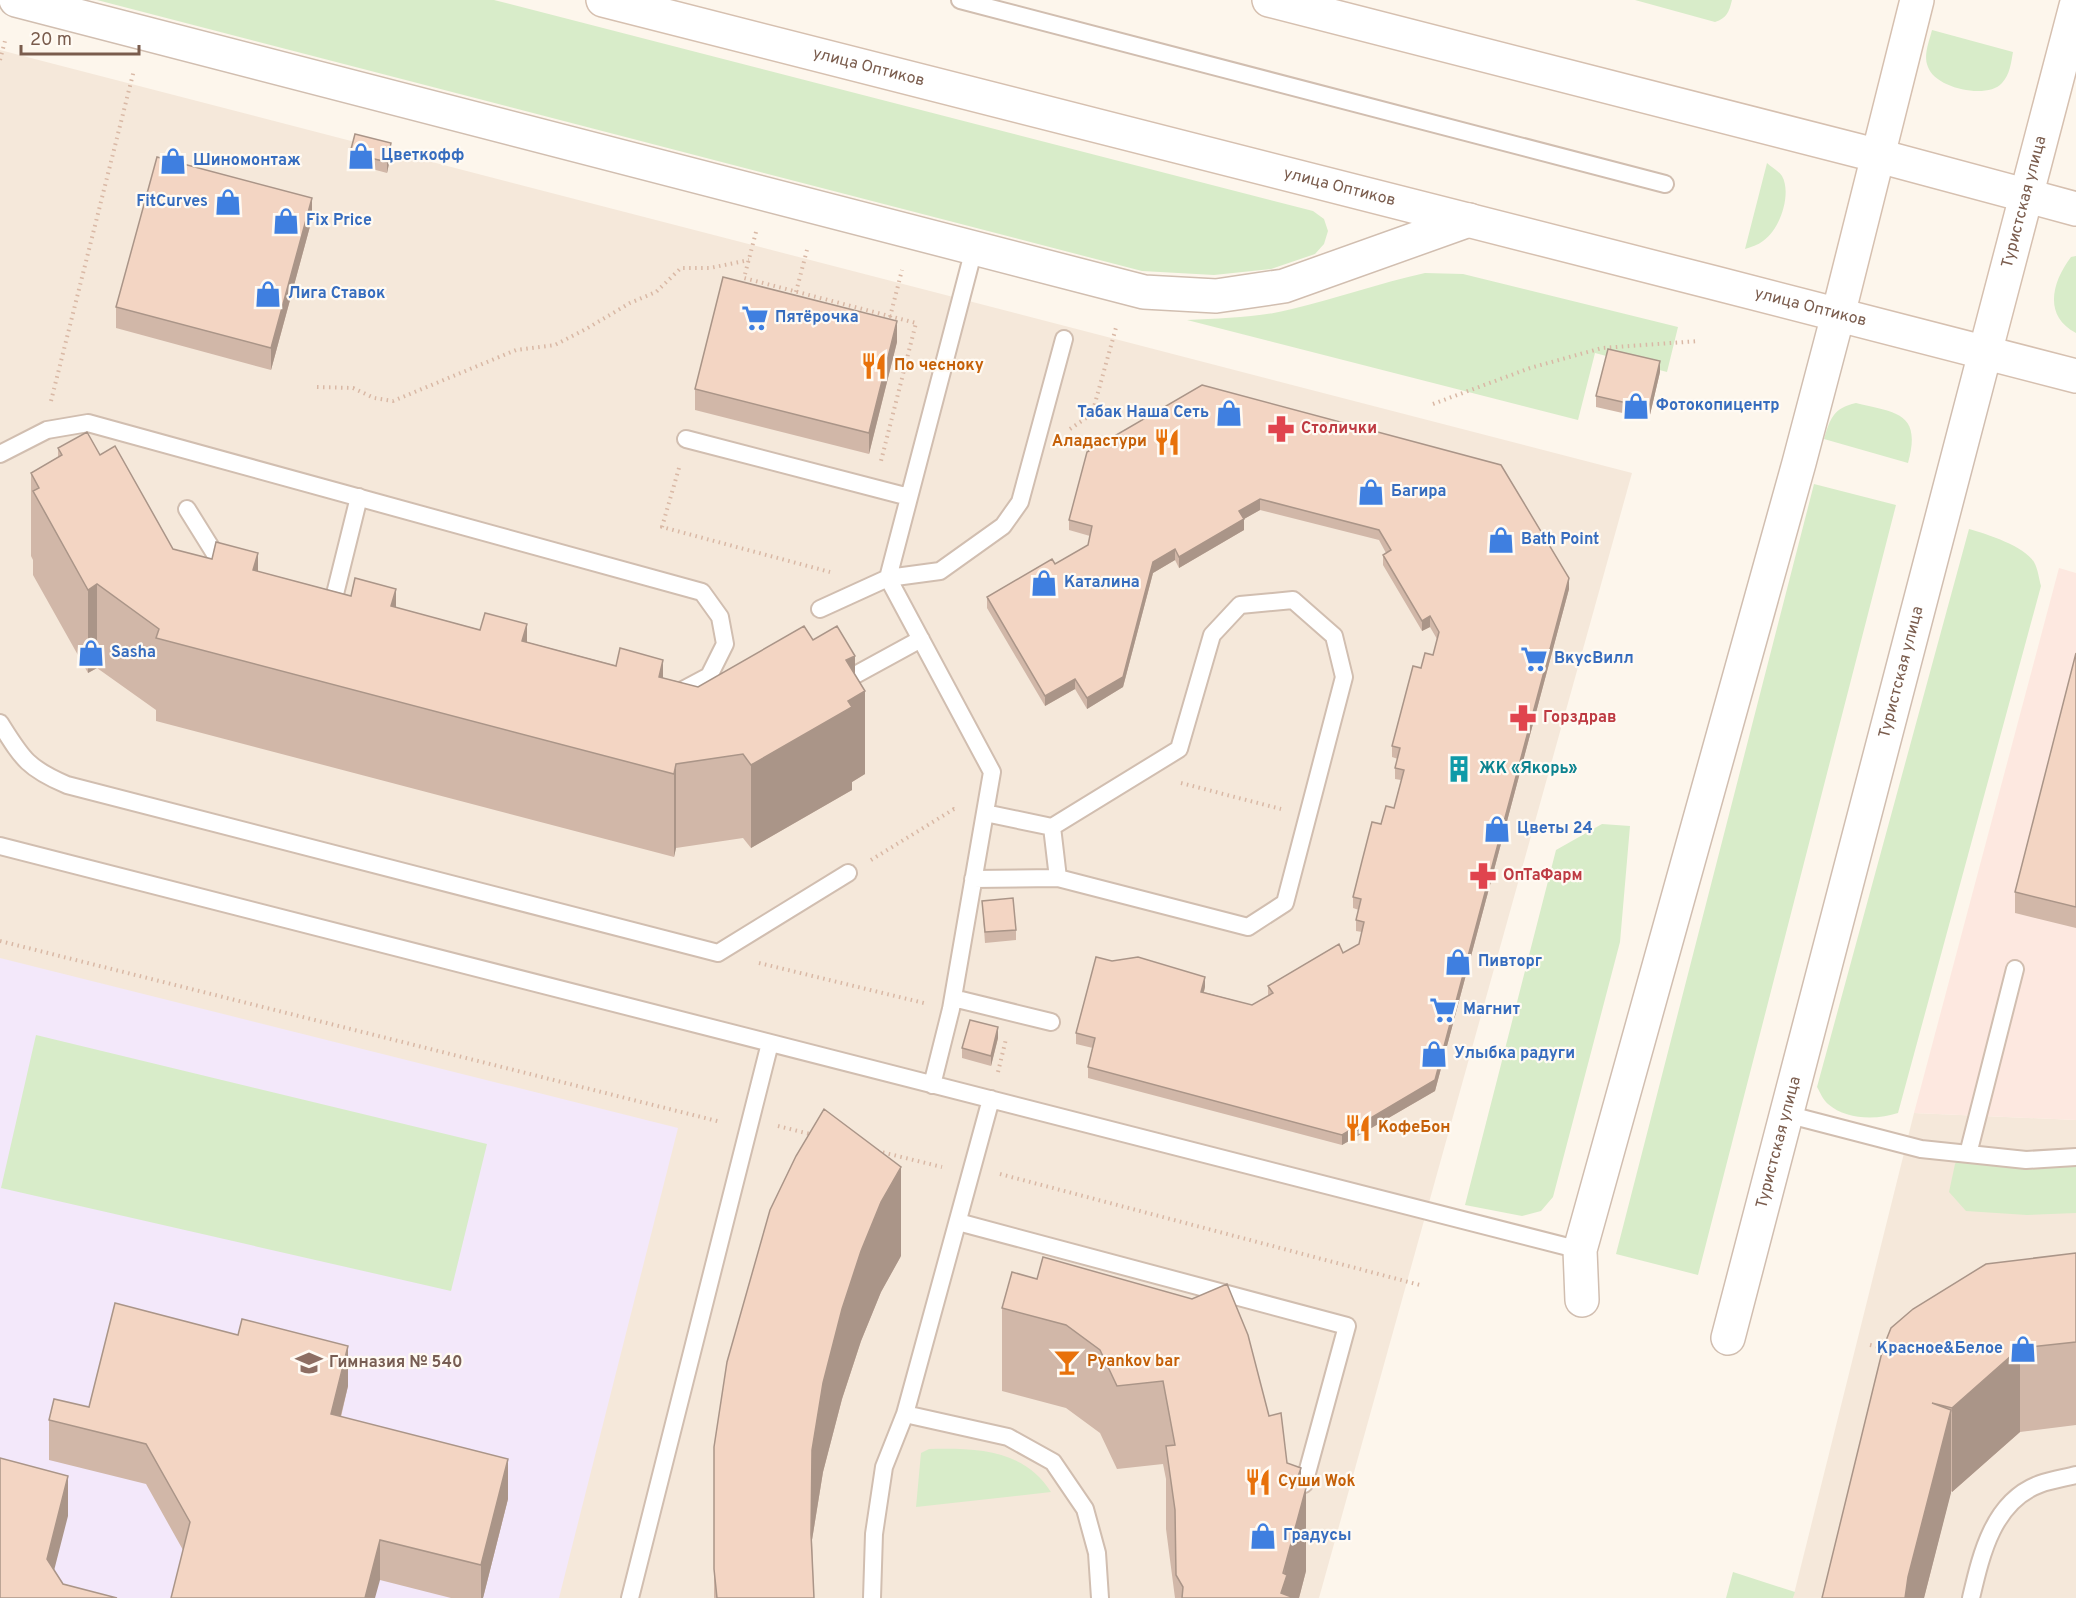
<svg xmlns="http://www.w3.org/2000/svg" width="2076" height="1598" font-family="Overpass,sans-serif">
<style>
.residential{fill:#f5e8da}
.commercial{fill:#fde8e0}
.education{fill:#f3e8fa}
.grass{fill:#d8ecc9}
.lines{fill:none;stroke-linecap:round;stroke-linejoin:round}
.lane-casing{stroke:#d1beb0;stroke-width:20}
.street-casing{stroke:#d1beb0;stroke-width:36}
.secondary-casing{stroke:#d6c0b0;stroke-width:36}
.path{stroke:#d9b8a5;stroke-width:4;stroke-dasharray:1.5 4.5;stroke-linecap:butt}
.lane{stroke:#fff;stroke-width:16}
.street{stroke:#fff;stroke-width:33}
.secondary{stroke:#fff;stroke-width:33}
.wall{fill:#d1b7a8}
.shaded-wall{fill:#aa9588}
.building{fill:#f3d5c3;stroke:#aa9588;stroke-width:1.5}
.labels{text-anchor:middle;dominant-baseline:central;stroke-width:4.5;stroke-linejoin:round;paint-order:stroke}
.street-label{font-size:16px;fill:#7a5c4d;stroke:#fffaf3}
.shop-label{font-size:16px;font-weight:bold;fill:#366cbe;stroke:#fffaf3;text-anchor:start}
.food-label{font-size:16px;font-weight:bold;fill:#c56008;stroke:#fffaf3;text-anchor:start}
.health-label{font-size:16px;font-weight:bold;fill:#be3a42;stroke:#fffaf3;text-anchor:start}
.culture-label{font-size:16px;font-weight:bold;fill:#0d838f;stroke:#fffaf3;text-anchor:start}
.education-label{font-size:16px;font-weight:bold;fill:#785e54;stroke:#fffaf3;text-anchor:start}
</style>
<rect width="100%" height="100%" fill="#fdf6ec"/>
<path class="residential" d="M 0,50 L 1632,473 L 1319,1598 L 0,1598 Z
M 1914,1113 L 2076,1120 L 2076,1598 L 1793,1598 Z"/>
<path class="commercial" d="M 2059,568 L 2076,573 L 2076,1120 L 1914,1113 Z"/>
<path class="education" d="M 0,958 L 678,1128 L 559,1598 L 0,1598 Z"/>
<path class="grass" d="M 97,0 L 494,0 L 1313,211 L 1324,219 L 1328,231 L 1324,244 L 1315,254 L 1271,269 L 1214,275 L 1142,271 Z
M 1635,0 L 1732,0 C 1729,12 1727,18 1715,22 Z
M 1932,30 L 2013,52 C 2011,63 2010,74 2002,83 C 1987,100 1935,88 1928,67 C 1923,56 1929,42 1932,30 Z
M 1767,163 C 1771,167 1779,171 1782,176 C 1792,194 1780,230 1763,241 C 1758,245 1751,247 1745,249 Z
M 2076,256 L 2076,333 C 2043,316 2052,282 2071,257 Z
M 1425,273 L 1463,274 L 1678,327 L 1667,372 L 1595,353 L 1578,420 L 1187,320 C 1222,318 1258,318 1292,309 C 1337,298 1380,283 1425,273 Z
M 1856,403 C 1896,413 1922,412 1908,463 L 1824,439 C 1830,419 1833,408 1856,403 Z
M 1814,484 L 1896,505 L 1698,1275 L 1616,1254 Z
M 1969,529 C 1987,534 2024,546 2034,562 C 2038,569 2039,579 2041,586 L 1898,1113 C 1877,1120 1846,1120 1828,1104 C 1823,1100 1820,1092 1817,1087 Z
M 1602,824 L 1630,826 L 1620,942 L 1553,1197 L 1541,1211 L 1522,1216 L 1465,1205 L 1556,850 Z
M 36,1035 L 487,1144 L 451,1291 L 1,1188 Z
M 1958,1160 L 2076,1163 L 2076,1213 L 2027,1215 L 1966,1211 L 1949,1192 L 1955,1164 Z
M 929,1449 C 976,1448 1024,1449 1051,1492 L 916,1507 L 921,1453 Z
M 1733,1572 L 1795,1592 L 1793,1598 L 1726,1598 Z"/>
<g class="lines">
<defs>
<path id="lane" d="M 960,0 L 1665,184
M 686,439 L 909,497
M 0,454 L 47,430 L 88,423 L 702,592 L 720,617 L 725,644 L 709,676 L 679,692 L 671,690
M 187,509 L 225,570
M 333,602 L 359,497
M 820,609 L 888,578 L 940,571 L 1003,526 L 1020,502 L 1064,339
M 835,686 L 921,639
M 0,723 C 22,758 27,768 67,785 L 718,953 L 848,873
M 985,813 L 1052,827 L 1179,749 L 1212,635 L 1240,605 L 1293,600 L 1334,636 L 1344,677 L 1285,903 L 1248,927 L 1058,878
M 0,846 L 1580,1250
M 973,879 L 1058,878 L 1052,827
M 953,998 L 1051,1022
M 932,1085 L 951,1009 L 992,772 L 888,578 L 974,249
M 1786,1114 L 1921,1149 L 2026,1160 L 2076,1157
M 1968,1154 L 2015,969
M 958,1222 L 1347,1326 L 1304,1484
M 905,1414 L 1008,1437 L 1053,1462 L 1085,1509 L 1097,1553 L 1100,1598
M 630,1598 L 770,1043
M 872,1598 L 874,1534 L 884,1467 L 905,1414 L 991,1099
M 1971,1598 C 1981,1555 1993,1501 2040,1484 C 2051,1480 2064,1478 2076,1475"/>
<g id="street">
<path d="M 16,0 L 1144,292 L 1216,296 L 1284,286 L 1469,220"/>
<path d="M 1582,1300 L 1580,1250 L 1799,463 L 1838,315"/>
<path id="s1" d="M 1728,1338 L 1985,353"/>
</g>
<g id="secondary">
<path id="s2" d="M 603,0 L 1715,283 L 2076,376"/>
<path d="M 1269,0 L 1879,156 L 2076,209"/>
<path d="M 1838,315 L 1917,0"/>
<path id="s3" d="M 1985,353 L 2076,6"/>
</g>
</defs>
<use href="#lane" class="lane-casing"/>
<use href="#street" class="street-casing"/>
<use href="#secondary" class="secondary-casing"/>
<path class="path" d="M 0,60 L 6,37
M 756,232 L 744,278 L 916,323 L 881,461
M 796,292 L 808,246
M 890,317 L 902,270
M 317,387 L 353,388 L 374,398 L 393,401 L 516,350 L 555,345 L 586,329 L 630,303 L 656,292 L 681,268 L 710,268 L 749,260
M 51,401 L 134,70
M 1433,404 L 1530,368 L 1602,348 L 1699,341
M 1070,429 L 1092,414 L 1117,324
M 679,468 L 662,527 L 830,572
M 1181,783 L 1281,809
M 871,860 L 954,809 L 958,810
M 0,941 L 721,1122
M 759,963 L 924,1003
M 998,1072 L 1006,1039
M 778,1126 L 814,1135
M 877,1151 L 942,1167
M 1000,1174 L 1420,1285
M 1870,1345 L 1888,1349"/>
<use href="#lane" class="lane"/>
<use href="#street" class="street"/>
<use href="#secondary" class="secondary"/>
</g>
<path class="wall" d="M 350,153 L 391,154 L 387,173 L 350,163 Z
M 312,219 L 271,370 L 116,328 L 116,307 Z
M 897,342 L 869,454 L 695,410 L 695,389 Z
M 1660,372 L 1649,419 L 1596,407 L 1596,396 Z
M 1202,385 L 1569,589 L 1435,1091 L 1342,1145 L 1088,1078 L 1088,1067 L 1093,1048 L 1076,1044 L 1076,1033 L 1205,987 L 1204,992 L 1252,1005 L 1268,996 L 1268,986 L 1343,953 L 1359,944 L 1362,932 L 1356,931 L 1356,920 L 1359,910 L 1353,908 L 1353,897 L 1381,824 L 1394,808 L 1401,780 L 1395,779 L 1395,768 L 1398,759 L 1392,757 L 1392,746 L 1421,668 L 1433,655 L 1437,639 L 1430,627 L 1422,631 L 1383,565 L 1383,555 L 1386,553 L 1379,540 L 1260,510 L 1244,519 L 1244,530 L 1179,568 L 1175,560 L 1153,573 L 1123,687 L 1087,709 L 1075,689 L 1045,706 L 987,608 L 987,597 L 1055,564 L 1088,545 L 1090,536 L 1069,530 L 1069,520 Z
M 58,448 L 100,455 L 173,549 L 698,687 L 813,640 L 855,674 L 865,774 L 852,782 L 852,790 L 751,848 L 743,838 L 676,848 L 674,857 L 156,721 L 156,710 L 97,668 L 88,673 L 33,575 L 33,560 L 31,556 L 31,473 L 58,457 Z
M 2076,653 L 2076,928 L 2015,913 L 2015,892 Z
M 982,901 L 1016,930 L 1016,940 L 985,943 Z
M 998,1038 L 991,1066 L 962,1058 L 962,1048 Z
M 2076,1253 L 2076,1425 L 2020,1432 L 1952,1492 L 1951,1491 L 1924,1598 L 1822,1598 L 1883,1348 Z
M 901,1256 L 881,1292 L 861,1341 L 842,1399 L 823,1472 L 812,1540 L 814,1598 L 714,1598 L 714,1447 Z
M 1012,1272 L 1269,1416 L 1287,1463 L 1301,1487 L 1306,1571 L 1299,1598 L 1175,1598 L 1166,1529 L 1166,1479 L 1163,1464 L 1117,1469 L 1100,1433 L 1066,1408 L 1002,1391 L 1002,1308 Z
M 238,1335 L 348,1386 L 341,1417 L 508,1499 L 483,1598 L 451,1598 L 380,1580 L 183,1550 L 146,1484 L 49,1460 L 49,1420 L 89,1407 Z"/>
<path class="shaded-wall" d="M 391,143 L 391,154 L 387,173 L 387,162 Z
M 312,198 L 312,219 L 271,370 L 271,348 Z
M 897,321 L 897,342 L 869,454 L 869,433 Z
M 1660,361 L 1660,372 L 1649,419 L 1649,408 Z
M 1260,499 L 1260,510 L 1244,519 L 1244,530 L 1179,568 L 1179,557 L 1239,511 Z
M 1175,549 L 1175,560 L 1153,573 L 1123,687 L 1087,709 L 1087,698 L 1153,562 Z
M 258,553 L 258,636 L 253,570 Z
M 1569,578 L 1569,589 L 1435,1091 L 1342,1145 L 1342,1135 Z
M 97,584 L 97,668 L 88,673 L 88,590 Z
M 396,589 L 396,672 L 391,606 Z
M 1430,616 L 1430,627 L 1422,631 L 1422,621 Z
M 527,624 L 527,707 L 522,641 Z
M 855,656 L 855,697 L 865,691 L 865,774 L 852,782 L 852,790 L 751,848 L 751,765 L 846,660 Z
M 663,660 L 663,743 L 659,677 Z
M 1075,679 L 1075,689 L 1045,706 L 1045,696 Z
M 676,764 L 676,848 L 674,857 L 674,774 Z
M 1205,977 L 1205,987 L 1201,1002 L 1201,992 Z
M 998,1027 L 998,1038 L 991,1066 L 991,1056 Z
M 901,1167 L 901,1256 L 881,1292 L 861,1341 L 842,1399 L 823,1472 L 812,1540 L 811,1598 L 812,1450 L 823,1383 L 842,1309 L 861,1251 L 881,1202 Z
M 348,1346 L 348,1386 L 331,1455 L 331,1414 Z
M 2020,1348 L 2020,1432 L 1952,1492 L 1952,1408 Z
M 1951,1410 L 1951,1493 L 1924,1598 L 1905,1598 L 1908,1577 Z
M 508,1459 L 508,1499 L 483,1598 L 481,1598 L 481,1565 Z
M 1301,1468 L 1301,1506 L 1306,1488 L 1306,1571 L 1299,1598 L 1281,1598 L 1295,1485 Z
M 68,1476 L 68,1516 L 47,1598 L 47,1559 Z
M 380,1540 L 380,1580 L 375,1598 L 365,1598 Z"/>
<path class="building" d="M 355,134 L 391,143 L 387,162 L 350,153 Z
M 157,157 L 312,198 L 271,348 L 116,307 Z
M 723,277 L 897,321 L 869,433 L 695,389 Z
M 1608,349 L 1660,361 L 1649,408 L 1596,396 Z
M 1202,385 L 1501,465 L 1569,578 L 1435,1080 L 1342,1135 L 1088,1067 L 1095,1038 L 1076,1033 L 1096,957 L 1112,961 L 1138,957 L 1205,977 L 1201,992 L 1252,1005 L 1273,993 L 1268,986 L 1339,944 L 1343,953 L 1359,944 L 1364,922 L 1356,920 L 1361,899 L 1353,897 L 1362,861 L 1372,822 L 1381,824 L 1386,806 L 1394,808 L 1404,770 L 1395,768 L 1400,748 L 1392,746 L 1413,666 L 1421,668 L 1425,653 L 1433,655 L 1439,632 L 1430,616 L 1422,621 L 1383,555 L 1391,550 L 1379,530 L 1260,499 L 1239,511 L 1244,519 L 1179,557 L 1175,549 L 1153,562 L 1123,677 L 1087,698 L 1075,679 L 1045,696 L 987,597 L 1052,559 L 1055,564 L 1088,545 L 1092,526 L 1069,520 L 1087,452 Z
M 87,432 L 100,455 L 115,446 L 173,549 L 212,559 L 216,542 L 258,553 L 253,570 L 351,596 L 355,578 L 396,589 L 391,606 L 480,630 L 485,613 L 527,624 L 522,641 L 616,666 L 620,648 L 663,660 L 659,677 L 698,687 L 804,626 L 813,640 L 837,626 L 855,656 L 846,660 L 865,691 L 848,701 L 852,707 L 751,765 L 743,754 L 676,764 L 674,774 L 156,638 L 159,629 L 97,584 L 88,590 L 33,491 L 39,488 L 31,473 L 62,455 L 58,448 Z
M 2076,653 L 2076,907 L 2015,892 Z
M 1013,898 L 1016,930 L 985,932 L 982,901 Z
M 970,1020 L 998,1027 L 991,1056 L 962,1048 Z
M 824,1109 L 901,1167 L 881,1202 L 861,1251 L 842,1309 L 823,1383 L 812,1450 L 811,1534 L 814,1598 L 717,1598 L 714,1569 L 714,1447 L 727,1362 L 770,1210 L 796,1156 Z
M 2076,1253 L 2076,1342 L 2020,1348 L 1952,1408 L 1932,1403 L 1951,1410 L 1908,1577 L 1905,1598 L 1822,1598 L 1883,1348 L 1891,1328 L 1913,1309 L 1986,1264 Z
M 1043,1257 L 1192,1299 L 1227,1284 L 1248,1335 L 1269,1416 L 1281,1413 L 1287,1463 L 1301,1468 L 1295,1485 L 1306,1488 L 1283,1573 L 1287,1575 L 1281,1593 L 1294,1598 L 1182,1598 L 1183,1587 L 1176,1575 L 1175,1510 L 1166,1446 L 1175,1445 L 1163,1381 L 1117,1386 L 1100,1350 L 1066,1325 L 1002,1308 L 1012,1272 L 1037,1279 Z
M 115,1303 L 238,1335 L 242,1319 L 348,1346 L 331,1414 L 508,1459 L 481,1565 L 380,1540 L 365,1598 L 171,1598 L 190,1522 L 146,1444 L 49,1420 L 54,1399 L 89,1407 Z
M 0,1458 L 68,1476 L 47,1559 L 63,1584 L 117,1598 L 0,1598 Z"/>
<defs>
<symbol id="shop-bare" viewBox="-9 -9 18 18"><path d="M-5-2.5h2.3a2.7 3.5 0 0 1 5.4 0H5L5.5 6h-11ZM-1.5-2.5h3a1.5 2.3 0 0 0-3 0Z" fill="#3f7fe0" stroke="#fffaf3" stroke-width="2.5" paint-order="stroke"/></symbol>
<symbol id="supermarket-bare" viewBox="-9 -9 18 18"><path d="M-6-5.5h2.5l.6 2H6L4.5 2H-2.5L-4.4-4H-6ZM-1.5 3.2a1.3 1.3 0 1 0 .1 0ZM3 3.2a1.3 1.3 0 1 0 .1 0Z" fill="#3f7fe0" stroke="#fffaf3" stroke-width="2.5" paint-order="stroke"/></symbol>
<symbol id="restaurant-bare" viewBox="-9 -9 18 18"><path d="M-5-6h1v4h1v-4h1v4h1v-4h1v5L-1.5 .5V6h-2V.5L-5-1ZM5-6V6H3V1.5H1.5Q1.5-4 5-6Z" fill="#e8710a" stroke="#fffaf3" stroke-width="2.5" paint-order="stroke"/></symbol>
<symbol id="pharmacy-bare" viewBox="-9 -9 18 18"><path d="M-2-6h4v4h4v4h-4v4h-4v-4h-4v-4h4Z" fill="#e0444e" stroke="#fffaf3" stroke-width="2.5" paint-order="stroke"/></symbol>
<symbol id="building-bare" viewBox="-9 -9 18 18"><path d="M-4-6H4V6H1V3H-1V6H-4ZM-2.5-4.3h1.7v1.8h-1.7ZM.8-4.3h1.7v1.8H.8ZM-2.5-1h1.7V.8h-1.7ZM.8-1h1.7V.8H.8Z" fill="#0f9aa8" stroke="#fffaf3" stroke-width="2.5" paint-order="stroke"/></symbol>
<symbol id="bar-bare" viewBox="-9 -9 18 18"><path d="M-6-5H6L.8 .8V4.5H3.5V6h-7V4.5H-.8V.8Z" fill="#e8710a" stroke="#fffaf3" stroke-width="2.5" paint-order="stroke"/></symbol>
<symbol id="school-bare" viewBox="-9 -9 18 18"><path d="M0-5L7-2L0 1L-7-2ZM-4 1L0 2.5L4 1V4Q0 6-4 4Z" fill="#8d6e63" stroke="#fffaf3" stroke-width="2.5" paint-order="stroke"/></symbol>
</defs>
<g fill-rule="evenodd">
<use href="#shop-bare" x="342" y="137" width="38" height="38"/>
<use href="#shop-bare" x="154" y="142" width="38" height="38"/>
<use href="#shop-bare" x="209" y="183" width="38" height="38"/>
<use href="#shop-bare" x="267" y="202" width="38" height="38"/>
<use href="#shop-bare" x="249" y="275" width="38" height="38"/>
<use href="#supermarket-bare" x="736" y="299" width="38" height="38"/>
<use href="#restaurant-bare" x="855" y="347" width="38" height="38"/>
<use href="#shop-bare" x="1617" y="387" width="38" height="38"/>
<use href="#shop-bare" x="1210" y="394" width="38" height="38"/>
<use href="#pharmacy-bare" x="1262" y="410" width="38" height="38"/>
<use href="#restaurant-bare" x="1148" y="423" width="38" height="38"/>
<use href="#shop-bare" x="1352" y="473" width="38" height="38"/>
<use href="#shop-bare" x="1482" y="521" width="38" height="38"/>
<use href="#shop-bare" x="1025" y="564" width="38" height="38"/>
<use href="#shop-bare" x="72" y="634" width="38" height="38"/>
<use href="#supermarket-bare" x="1515" y="640" width="38" height="38"/>
<use href="#pharmacy-bare" x="1504" y="699" width="38" height="38"/>
<use href="#building-bare" x="1440" y="750" width="38" height="38"/>
<use href="#shop-bare" x="1478" y="810" width="38" height="38"/>
<use href="#pharmacy-bare" x="1464" y="857" width="38" height="38"/>
<use href="#shop-bare" x="1439" y="943" width="38" height="38"/>
<use href="#supermarket-bare" x="1424" y="991" width="38" height="38"/>
<use href="#shop-bare" x="1415" y="1035" width="38" height="38"/>
<use href="#restaurant-bare" x="1339" y="1109" width="38" height="38"/>
<use href="#shop-bare" x="2004" y="1330" width="38" height="38"/>
<use href="#bar-bare" x="1048" y="1343" width="38" height="38"/>
<use href="#school-bare" x="290" y="1344" width="38" height="38"/>
<use href="#restaurant-bare" x="1239" y="1463" width="38" height="38"/>
<use href="#shop-bare" x="1244" y="1517" width="38" height="38"/>
</g>
<g class="labels">
<g class="street-label">
<text stroke="none"><textPath href="#s2" startOffset="274">улица Оптиков</textPath></text>
<text stroke="none"><textPath href="#s2" startOffset="760">улица Оптиков</textPath></text>
<text stroke="none"><textPath href="#s3" startOffset="156">Туристская улица</textPath></text>
<text stroke="none"><textPath href="#s2" startOffset="1246">улица Оптиков</textPath></text>
<text stroke="none"><textPath href="#s1" startOffset="688">Туристская улица</textPath></text>
<text stroke="none"><textPath href="#s1" startOffset="202">Туристская улица</textPath></text>
</g>
<g class="shop-label">
<text x="381" y="156">Цветкофф</text>
<text x="193" y="161">Шиномонтаж</text>
<text x="208" y="202" text-anchor="end">FitCurves</text>
<text x="306" y="221">Fix Price</text>
<text x="288" y="294">Лига Ставок</text>
<text x="775" y="318">Пятёрочка</text>
<text x="1656" y="406">Фотокопицентр</text>
<text x="1209" y="413" text-anchor="end">Табак Наша Сеть</text>
<text x="1391" y="492">Багира</text>
<text x="1521" y="540">Bath Point</text>
<text x="1064" y="583">Каталина</text>
<text x="111" y="653">Sasha</text>
<text x="1554" y="659">ВкусВилл</text>
<text x="1517" y="829">Цветы 24</text>
<text x="1478" y="962">Пивторг</text>
<text x="1463" y="1010">Магнит</text>
<text x="1454" y="1054">Улыбка радуги</text>
<text x="2003" y="1349" text-anchor="end">Красное&amp;Белое</text>
<text x="1283" y="1536">Градусы</text>
</g>
<g class="food-label">
<text x="894" y="366">По чесноку</text>
<text x="1147" y="442" text-anchor="end">Аладастури</text>
<text x="1378" y="1128">КофеБон</text>
<text x="1087" y="1362">Pyankov bar</text>
<text x="1278" y="1482">Суши Wok</text>
</g>
<g class="health-label">
<text x="1301" y="429">Столички</text>
<text x="1543" y="718">Горздрав</text>
<text x="1503" y="876">ОпТаФарм</text>
</g>
<g class="culture-label">
<text x="1479" y="769">ЖК «Якорь»</text>
</g>
<g class="education-label">
<text x="329" y="1363">Гимназия № 540</text>
</g>
</g>
<path d="M21 45v9h118v-9" fill="none" stroke="#7a5c4d" stroke-width="3"/>
<text x="30" y="45" font-size="18" fill="#7a5c4d" stroke="#fffaf3" stroke-width="4.5" paint-order="stroke">20 m</text>
</svg>
